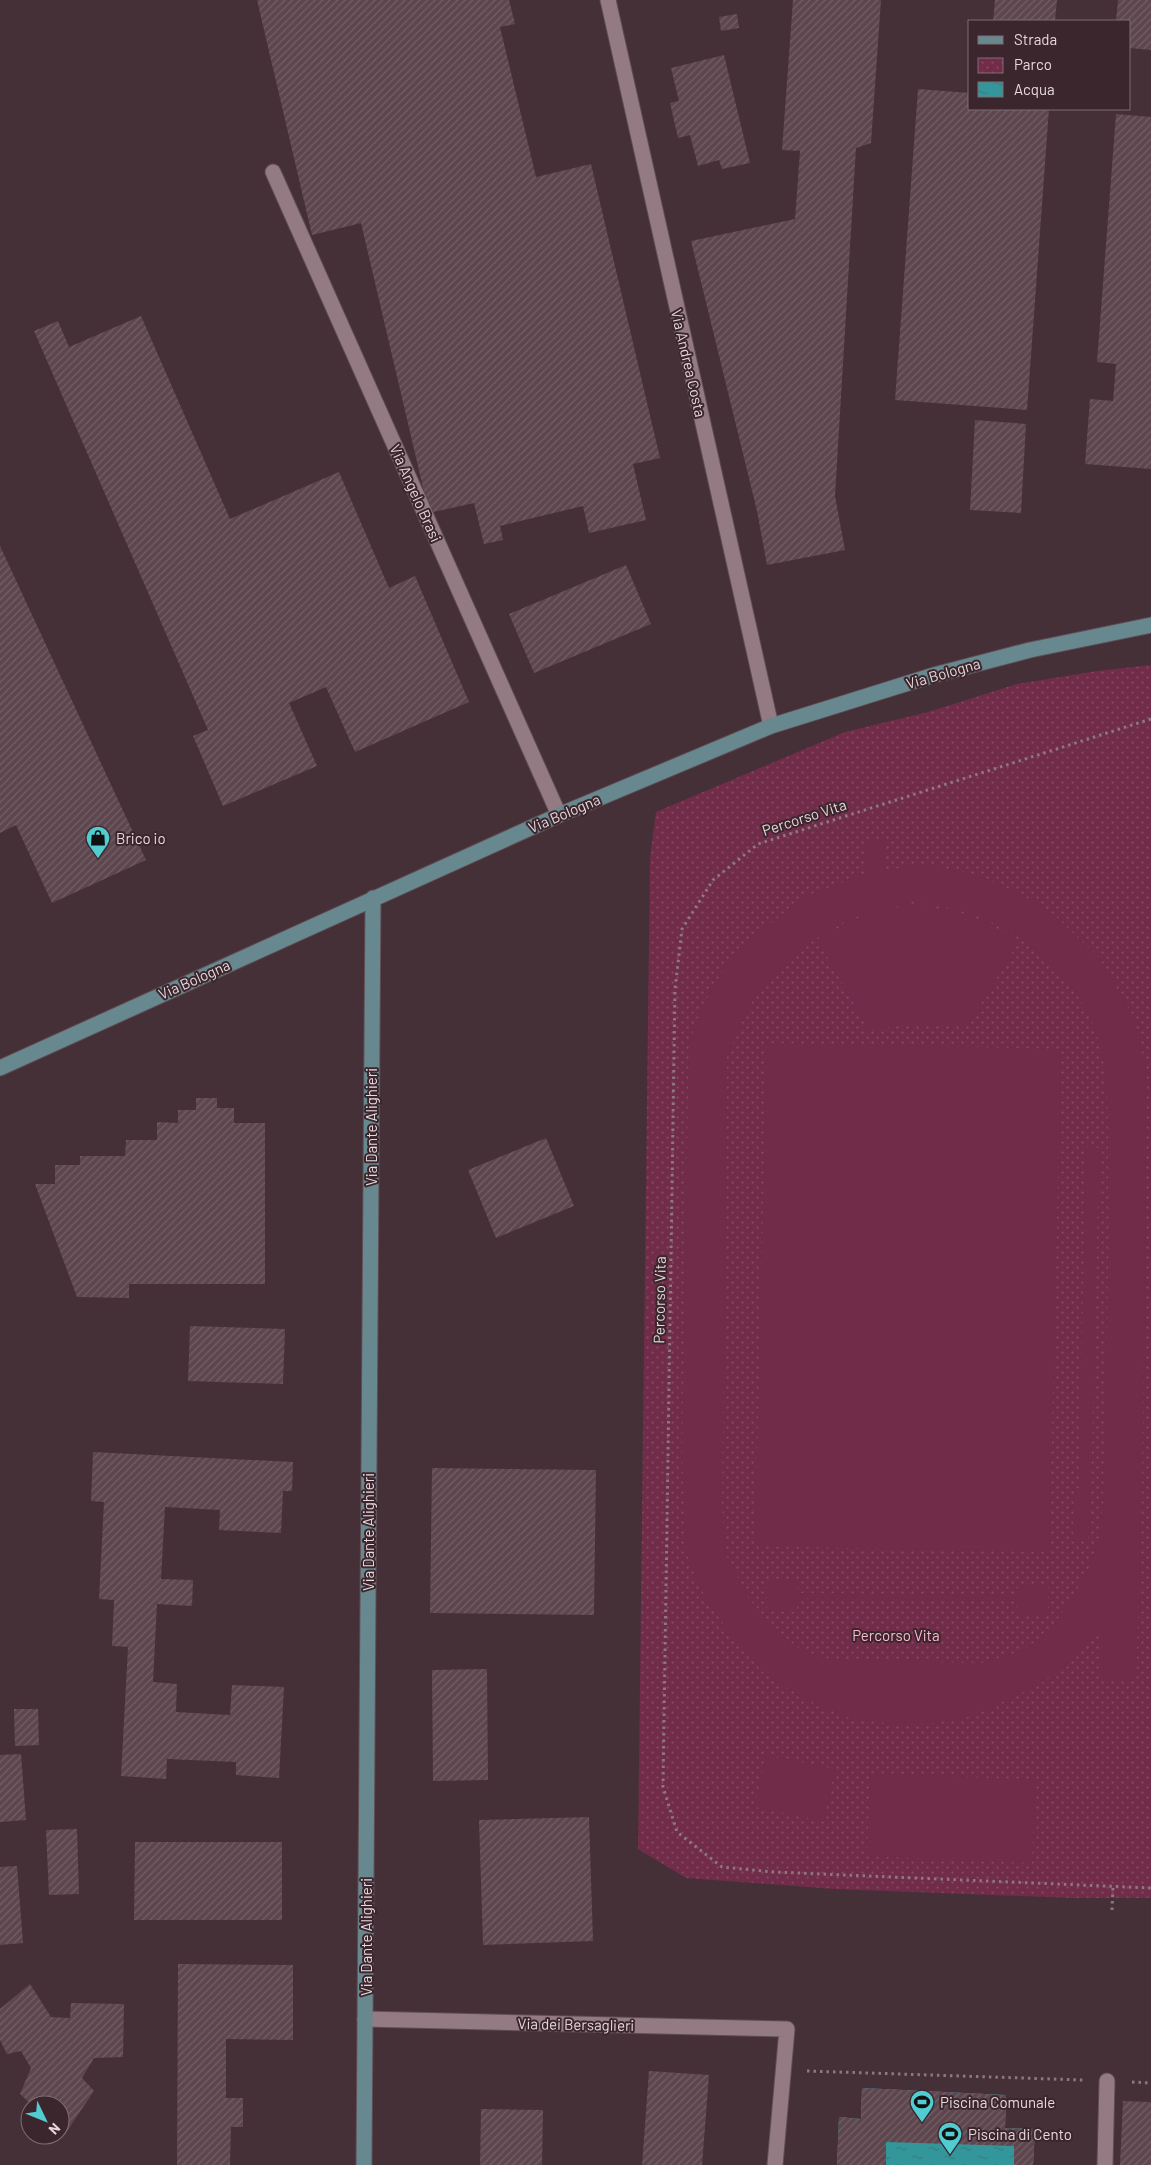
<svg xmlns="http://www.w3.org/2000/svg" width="1151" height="2165" font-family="Barlow,sans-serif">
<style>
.park{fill:url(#park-dots)}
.pitch{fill:#702c49;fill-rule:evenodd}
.water{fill:url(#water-ripples)}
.building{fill:url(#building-hatch)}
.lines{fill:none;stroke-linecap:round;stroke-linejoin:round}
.lane-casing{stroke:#5f4e54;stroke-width:17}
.street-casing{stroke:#5f4e54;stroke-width:17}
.secondary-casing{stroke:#5f4e54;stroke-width:17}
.path{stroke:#8b797f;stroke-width:3;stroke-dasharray:2.5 4;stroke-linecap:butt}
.lane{stroke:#947b83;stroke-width:15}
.street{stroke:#947b83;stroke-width:15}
.secondary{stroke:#68888f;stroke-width:15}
.labels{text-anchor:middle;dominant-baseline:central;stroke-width:4;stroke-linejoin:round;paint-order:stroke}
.street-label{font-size:15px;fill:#e6d8dc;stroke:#3b262d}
.poi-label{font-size:15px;fill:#e6d8dc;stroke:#3b262d;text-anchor:start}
.park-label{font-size:15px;fill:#fdb8d0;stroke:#3b262d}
</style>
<defs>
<pattern id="park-dots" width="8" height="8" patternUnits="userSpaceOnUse" patternTransform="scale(1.25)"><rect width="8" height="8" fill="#702c49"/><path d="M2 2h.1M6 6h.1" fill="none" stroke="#844a63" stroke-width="1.8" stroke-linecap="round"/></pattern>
<pattern id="water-ripples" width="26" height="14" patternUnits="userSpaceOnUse" patternTransform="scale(1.25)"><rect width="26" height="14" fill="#33969a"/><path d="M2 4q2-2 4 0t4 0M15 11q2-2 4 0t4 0" fill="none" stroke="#387c80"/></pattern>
<pattern id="building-hatch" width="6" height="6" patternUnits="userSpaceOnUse" patternTransform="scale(1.25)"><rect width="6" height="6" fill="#5d464e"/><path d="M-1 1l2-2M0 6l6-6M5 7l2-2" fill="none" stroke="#746067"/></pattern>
</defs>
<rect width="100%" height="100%" fill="#453038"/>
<path class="park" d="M 1151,665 L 1151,1898 L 1074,1898 L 835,1889 L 686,1878 L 638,1849 L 650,858 L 656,812 L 845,732 L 928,712 L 1017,684 L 1097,671 Z"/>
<path class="pitch" d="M 864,839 L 886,839 L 886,870 L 923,864 L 972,874 L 1015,891 L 1052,913 L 1100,959 L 1134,1018 L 1147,1073 L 1142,1493 L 1136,1679 L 1099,1679 L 1099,1628 L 1075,1656 L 1040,1684 L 973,1716 L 935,1723 L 894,1724 L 852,1719 L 805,1699 L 764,1673 L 728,1631 L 702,1591 L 687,1555 L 684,1516 L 682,1452 L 689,1042 L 702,1007 L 724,969 L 761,931 L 805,897 L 864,874 ZM 910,901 C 927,905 945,906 962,911 C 1017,927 1068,968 1091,1020 C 1111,1064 1108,1122 1108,1169 C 1110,1281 1105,1393 1103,1505 L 1099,1537 L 1088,1571 L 1071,1600 L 1053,1625 L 1031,1645 L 1017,1653 L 981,1663 L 841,1660 L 818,1657 L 800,1649 L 782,1636 L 749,1599 L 725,1553 L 722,1506 L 727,1057 C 736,1036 744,1013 757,994 C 779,963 828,925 864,914 L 864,916 L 852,920 L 818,940 L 866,1025 L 866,1030 L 888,1030 L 888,1025 L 968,1025 L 1019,941 L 985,922 L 961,913 L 911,904 L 887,910 Z
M 767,1043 L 1061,1049 L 1049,1552 L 755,1546 Z
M 1086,1147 L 1102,1148 L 1101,1198 L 1098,1198 L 1091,1488 L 1090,1489 L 1088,1539 L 1073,1538 L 1074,1488 L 1079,1488 Z
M 767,1581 L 798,1581 L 798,1593 L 1017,1595 L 1018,1584 L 1048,1584 L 1048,1615 L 1017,1615 L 1017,1601 L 798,1598 L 797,1612 L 767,1611 Z
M 766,1755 L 835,1769 L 824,1821 L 755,1807 Z
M 870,1773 L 1035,1780 L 1032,1863 L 867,1856 Z"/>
<path class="water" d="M 862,2088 L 1006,2095 L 1005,2128 L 1035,2129 L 1033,2165 L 837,2165 L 839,2117 L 861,2119 Z"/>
<path class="building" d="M 257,0 L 509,0 L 515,24 L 500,27 L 536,177 L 591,164 L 660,458 L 633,464 L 646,520 L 589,533 L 583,506 L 500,526 L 503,540 L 484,544 L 474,503 L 429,513 L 361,223 L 312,235 Z
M 793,0 L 881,0 L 871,143 L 856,148 L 835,496 L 845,550 L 767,565 L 757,511 L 691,241 L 795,219 L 800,151 L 782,150 Z
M 995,0 L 1057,0 L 1055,21 L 993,21 Z
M 1118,0 L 1151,0 L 1151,50 L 1130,48 L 1130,21 L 1116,21 Z
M 737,14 L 739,28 L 721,31 L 719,17 Z
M 724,55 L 750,163 L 722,169 L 719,160 L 698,166 L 690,135 L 678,138 L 670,103 L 679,101 L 671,68 Z
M 918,89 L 970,93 L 970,109 L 1049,109 L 1027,410 L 895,400 Z
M 1116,114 L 1151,117 L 1151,469 L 1085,464 L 1090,399 L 1113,401 L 1116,364 L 1097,362 Z
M 141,316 L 230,519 L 339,472 L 389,588 L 415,576 L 469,702 L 355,752 L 326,687 L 289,703 L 317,766 L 223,806 L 193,736 L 208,730 L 34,331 L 58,321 L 69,347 Z
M 975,420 L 1026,424 L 1021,513 L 970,510 Z
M 0,546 L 146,860 L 52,903 L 16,825 L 0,833 Z
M 626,565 L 651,624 L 534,673 L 509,614 Z
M 196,1098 L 217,1098 L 217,1108 L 234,1108 L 234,1123 L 265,1123 L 265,1284 L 129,1284 L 129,1298 L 77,1297 L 35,1184 L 55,1184 L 55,1165 L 80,1165 L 80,1156 L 125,1156 L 126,1140 L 157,1140 L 157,1122 L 178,1123 L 178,1110 L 196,1110 Z
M 546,1138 L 574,1206 L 496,1238 L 468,1170 Z
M 190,1326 L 285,1329 L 283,1384 L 188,1381 Z
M 93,1452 L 293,1462 L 292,1491 L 283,1491 L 281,1533 L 219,1530 L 220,1510 L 165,1507 L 161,1579 L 193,1580 L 192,1606 L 157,1604 L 153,1682 L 177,1684 L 176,1712 L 230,1715 L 232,1685 L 284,1687 L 279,1778 L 236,1775 L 236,1762 L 167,1759 L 166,1779 L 121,1776 L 128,1647 L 112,1646 L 114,1600 L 99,1599 L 104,1502 L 91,1501 Z
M 432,1468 L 596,1470 L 594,1615 L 430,1613 Z
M 487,1669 L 488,1780 L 433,1781 L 432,1670 Z
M 14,1709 L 38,1709 L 39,1745 L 15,1746 Z
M 21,1754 L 26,1820 L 0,1822 L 0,1755 Z
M 589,1817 L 593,1941 L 483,1945 L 479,1820 Z
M 77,1829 L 79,1894 L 49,1895 L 46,1830 Z
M 135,1842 L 282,1842 L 282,1920 L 134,1920 Z
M 17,1866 L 23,1943 L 0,1945 L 0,1867 Z
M 178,1964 L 293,1965 L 293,2040 L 226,2039 L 226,2098 L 243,2098 L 243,2127 L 231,2127 L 230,2165 L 177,2165 Z
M 30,1984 L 51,2017 L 70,2018 L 71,2003 L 124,2004 L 123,2057 L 94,2058 L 82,2078 L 94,2091 L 65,2134 L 60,2130 L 60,2105 L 32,2105 L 20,2094 L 31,2068 L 21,2051 L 7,2054 L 0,2040 L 0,2009 Z
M 649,2071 L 709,2075 L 702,2165 L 642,2165 Z
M 862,2088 L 1006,2095 L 1005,2128 L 1035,2129 L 1033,2165 L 1014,2165 L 1014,2146 L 886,2142 L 886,2165 L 837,2165 L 839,2117 L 861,2119 Z
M 1123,2101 L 1151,2102 L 1151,2165 L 1120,2165 Z
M 481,2109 L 543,2110 L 542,2165 L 480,2165 Z"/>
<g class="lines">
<defs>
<path id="lane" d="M 1105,2165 L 1107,2081"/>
<path id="street" d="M 608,0 L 771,726
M 273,172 L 559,815
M 365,2019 L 787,2029 L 775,2165"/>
<path id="secondary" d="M 0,1068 L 559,815 L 771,726 L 934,675 L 1030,650 L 1151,625
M 364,2165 L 373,898"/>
</defs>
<use href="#lane" class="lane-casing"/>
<use href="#street" class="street-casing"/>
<use href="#secondary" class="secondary-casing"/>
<path class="path" d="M 1151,719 L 758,844 L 713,880 L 682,929 L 675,989 L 663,1787 L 677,1832 L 722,1867 L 774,1872 L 1151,1888
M 1112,1910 L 1113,1887
M 807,2071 L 1083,2080
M 1132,2082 L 1151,2083"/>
<use href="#lane" class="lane"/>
<use href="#street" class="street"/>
<use href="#secondary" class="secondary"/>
</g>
<defs>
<symbol id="shop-pin" viewBox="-11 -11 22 30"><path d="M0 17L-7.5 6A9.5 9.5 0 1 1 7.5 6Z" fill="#51ccd1" stroke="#3b262d"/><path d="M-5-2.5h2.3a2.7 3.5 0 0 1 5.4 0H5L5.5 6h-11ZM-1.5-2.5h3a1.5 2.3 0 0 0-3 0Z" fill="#111"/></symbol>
<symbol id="stadium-pin" viewBox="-11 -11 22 30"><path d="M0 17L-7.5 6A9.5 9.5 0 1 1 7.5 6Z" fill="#51ccd1" stroke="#3b262d"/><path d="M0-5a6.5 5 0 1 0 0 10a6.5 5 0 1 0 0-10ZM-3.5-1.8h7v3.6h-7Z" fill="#111"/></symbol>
</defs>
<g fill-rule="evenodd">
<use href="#shop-pin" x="84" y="824" width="28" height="38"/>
<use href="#stadium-pin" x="908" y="2088" width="28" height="38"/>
<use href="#stadium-pin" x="936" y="2120" width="28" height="38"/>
</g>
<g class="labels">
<g class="street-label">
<text transform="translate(689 363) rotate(77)">Via Andrea Costa</text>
<text transform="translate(416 493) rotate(66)">Via Angelo Brasi</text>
<text transform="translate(943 673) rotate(-16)">Via Bologna</text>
<text transform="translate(564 813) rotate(-23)">Via Bologna</text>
<text transform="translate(804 817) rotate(-18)">Percorso Vita</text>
<text transform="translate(194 979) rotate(-24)">Via Bologna</text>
<text transform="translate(371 1127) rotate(-90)">Via Dante Alighieri</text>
<text transform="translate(659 1300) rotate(-89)">Percorso Vita</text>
<text transform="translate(368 1532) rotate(-90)">Via Dante Alighieri</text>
<text transform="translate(366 1937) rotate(-90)">Via Dante Alighieri</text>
<text transform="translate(576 2024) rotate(1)">Via dei Bersaglieri</text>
</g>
<g class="poi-label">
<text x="116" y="838">Brico io</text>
<text x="940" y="2102">Piscina Comunale</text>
<text x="968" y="2134">Piscina di Cento</text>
</g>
<g class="park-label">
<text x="896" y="1635">Percorso Vita</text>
</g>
</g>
<rect x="968" y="20" width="162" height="90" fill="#3b262d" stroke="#7f6d73"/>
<rect x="978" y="36" width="25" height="8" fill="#68888f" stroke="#7f6d73"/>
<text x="1014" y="45" font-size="15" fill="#e6d8dc">Strada</text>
<rect x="978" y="58" width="25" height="15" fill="url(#park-dots)" stroke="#7f6d73"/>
<text x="1014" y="70" font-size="15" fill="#e6d8dc">Parco</text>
<rect x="978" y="82" width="25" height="15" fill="url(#water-ripples)" stroke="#7f6d73"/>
<text x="1014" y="95" font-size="15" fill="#e6d8dc">Acqua</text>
<g transform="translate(45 2120) rotate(133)"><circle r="24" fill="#3b262d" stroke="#7f6d73"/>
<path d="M0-4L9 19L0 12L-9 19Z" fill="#51ccd1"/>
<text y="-8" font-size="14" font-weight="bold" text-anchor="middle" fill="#e6d8dc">N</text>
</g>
</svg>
